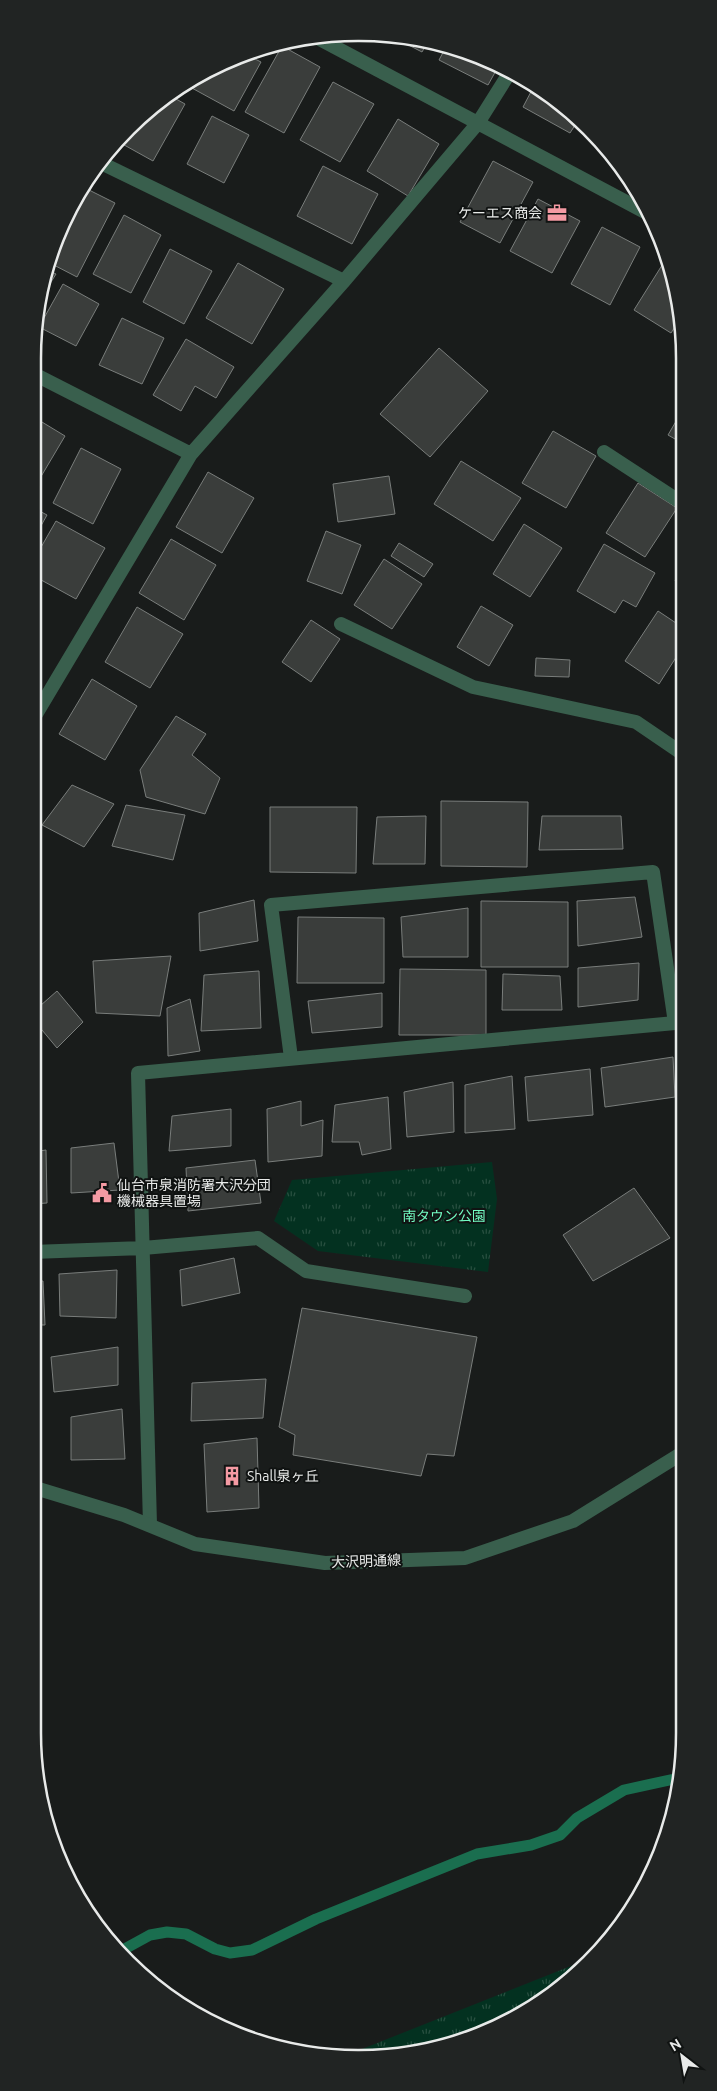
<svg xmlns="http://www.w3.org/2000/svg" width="717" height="2091" font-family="Ubuntu,'Noto Sans JP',sans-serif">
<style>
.grass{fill:url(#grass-tufts)}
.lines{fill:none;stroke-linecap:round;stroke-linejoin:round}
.stream{stroke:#1a6e4f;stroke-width:11}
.building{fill:#3a3d3b;stroke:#797d7b}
.minor{stroke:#395f4d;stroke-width:14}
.tertiary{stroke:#395f4d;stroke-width:14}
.labels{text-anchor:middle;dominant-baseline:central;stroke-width:4;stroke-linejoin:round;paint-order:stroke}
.poi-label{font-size:14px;fill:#e8eae9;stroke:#101312;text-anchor:start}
.park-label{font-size:14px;fill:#72fbc2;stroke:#101312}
.street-label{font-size:14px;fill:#e8eae9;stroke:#101312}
.rim{fill:none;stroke:#e8eae9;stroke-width:2.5}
</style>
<defs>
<pattern id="grass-tufts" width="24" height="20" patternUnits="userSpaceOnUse" patternTransform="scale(1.25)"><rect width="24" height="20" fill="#033120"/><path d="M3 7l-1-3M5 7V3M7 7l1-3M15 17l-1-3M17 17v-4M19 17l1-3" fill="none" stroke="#284f40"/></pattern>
</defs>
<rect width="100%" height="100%" fill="#191c1b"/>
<path class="grass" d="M 492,1162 L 497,1199 L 488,1272 L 318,1251 L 274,1221 L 292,1180 Z
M 581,1962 L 540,2003 L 443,2047 L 352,2053 Z"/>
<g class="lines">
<path class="stream" d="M 119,1952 L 150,1935 L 167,1932 L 186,1934 L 215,1949 L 230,1953 L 252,1950 L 316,1919 L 477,1854 L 531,1845 L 560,1835 L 577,1818 L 624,1790 L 679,1778"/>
</g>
<path class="building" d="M 389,35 L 428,41 L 422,52 Z
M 447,45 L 498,67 L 488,85 L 439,60 Z
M 282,46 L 320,67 L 284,133 L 245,112 Z
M 245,54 L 261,62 L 234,111 L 190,87 L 196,76 Z
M 333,82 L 374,104 L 340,162 L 300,140 Z
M 534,86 L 577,122 L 570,133 L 523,107 Z
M 169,95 L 185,104 L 153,161 L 117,141 L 143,114 Z
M 212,116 L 249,135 L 224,183 L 187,164 Z
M 398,119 L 439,144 L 408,196 L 367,171 Z
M 493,161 L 533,182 L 500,243 L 460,222 Z
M 323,166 L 378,194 L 352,244 L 297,216 Z
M 83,187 L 115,203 L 77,277 L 48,262 L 66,215 Z
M 538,199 L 580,221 L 552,273 L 510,251 Z
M 124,215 L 161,235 L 131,293 L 93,274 Z
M 602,227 L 640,247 L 610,305 L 571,284 Z
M 170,249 L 212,271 L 184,324 L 143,302 Z
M 664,262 L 668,264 L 682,316 L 671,333 L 634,310 Z
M 238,263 L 284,289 L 252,344 L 206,318 Z
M 46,269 L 56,274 L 40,300 L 44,274 Z
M 63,284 L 99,304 L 76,346 L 39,327 Z
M 122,318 L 164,338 L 142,384 L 99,365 Z
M 186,339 L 234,367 L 216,398 L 195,386 L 181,411 L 153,395 Z
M 439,348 L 488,391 L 430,457 L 380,414 Z
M 682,411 L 682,443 L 668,435 Z
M 37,419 L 65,436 L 36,485 L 32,483 L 32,426 Z
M 553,431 L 596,456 L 566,508 L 522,483 Z
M 81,448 L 121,469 L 93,524 L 53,503 Z
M 461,461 L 521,498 L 493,541 L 434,504 Z
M 208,472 L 254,498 L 222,553 L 176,527 Z
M 389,476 L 395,514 L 338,522 L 333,484 Z
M 638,483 L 677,508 L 645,557 L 606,533 Z
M 32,507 L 47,515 L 32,542 Z
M 56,521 L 105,548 L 76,599 L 32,575 L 32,563 Z
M 524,524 L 562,548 L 530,597 L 493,574 Z
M 326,531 L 361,545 L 342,594 L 307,581 Z
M 171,539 L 216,565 L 184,620 L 139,593 Z
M 399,543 L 433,564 L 424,577 L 391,556 Z
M 604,544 L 655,573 L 636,607 L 623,600 L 615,613 L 577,591 Z
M 384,559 L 422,584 L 392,629 L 354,605 Z
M 682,568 L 682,585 L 675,581 Z
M 481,606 L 513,625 L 489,666 L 457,647 Z
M 137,607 L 183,634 L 150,688 L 105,662 Z
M 658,611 L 682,627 L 682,648 L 659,684 L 625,661 Z
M 311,620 L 340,639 L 311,682 L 282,662 Z
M 536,658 L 570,660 L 569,677 L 535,676 Z
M 92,679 L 137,706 L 105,760 L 59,734 Z
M 176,716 L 206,734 L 192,755 L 220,778 L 205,814 L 146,797 L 140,770 Z
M 72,785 L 114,804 L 84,847 L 42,825 Z
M 441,801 L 528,802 L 527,867 L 441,866 Z
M 126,805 L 185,815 L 173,860 L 112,846 Z
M 270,807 L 357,807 L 356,873 L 270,872 Z
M 426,816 L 425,864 L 373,864 L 377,817 Z
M 542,816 L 621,816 L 623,849 L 539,850 Z
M 635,897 L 642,937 L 578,946 L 577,901 Z
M 254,900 L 258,941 L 200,951 L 199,913 Z
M 481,901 L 568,902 L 568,967 L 481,967 Z
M 468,908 L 468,957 L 403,957 L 401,917 Z
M 298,917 L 384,918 L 384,983 L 297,983 Z
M 171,956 L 160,1016 L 96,1013 L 93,961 Z
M 639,963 L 638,1000 L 578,1007 L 578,968 Z
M 400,969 L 486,970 L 486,1035 L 399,1035 Z
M 259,971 L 261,1028 L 201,1031 L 204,975 Z
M 503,974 L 560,976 L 562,1010 L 502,1010 Z
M 57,991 L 83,1022 L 57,1048 L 32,1018 L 32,1013 Z
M 382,993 L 382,1027 L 312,1033 L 308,1001 Z
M 190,999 L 200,1051 L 168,1056 L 167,1008 Z
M 673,1057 L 675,1097 L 605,1107 L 601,1068 Z
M 590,1069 L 593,1115 L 528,1121 L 525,1077 Z
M 512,1076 L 515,1129 L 465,1133 L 465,1085 Z
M 453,1082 L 454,1132 L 407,1137 L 404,1092 Z
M 388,1097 L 391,1149 L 362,1155 L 359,1142 L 332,1142 L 335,1105 Z
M 301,1101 L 301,1126 L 323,1120 L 322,1156 L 268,1162 L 267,1109 Z
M 231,1109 L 231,1146 L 169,1151 L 172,1116 Z
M 114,1143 L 120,1190 L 71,1193 L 71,1148 Z
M 46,1150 L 47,1203 L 32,1204 L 32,1152 Z
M 255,1160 L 261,1203 L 188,1211 L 186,1168 Z
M 634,1188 L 670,1238 L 593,1281 L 563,1235 Z
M 234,1258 L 240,1293 L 182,1306 L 180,1270 Z
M 117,1270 L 116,1318 L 60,1316 L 59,1274 Z
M 32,1281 L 43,1281 L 45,1325 L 32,1325 Z
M 302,1308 L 477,1337 L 454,1456 L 427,1454 L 421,1476 L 293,1455 L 295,1435 L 279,1427 Z
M 118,1347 L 118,1385 L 54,1392 L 51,1357 Z
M 32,1363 L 35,1363 L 38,1419 L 32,1420 Z
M 266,1379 L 263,1418 L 191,1421 L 192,1383 Z
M 122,1409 L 125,1459 L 71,1460 L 71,1417 Z
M 257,1438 L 259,1508 L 207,1512 L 204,1444 Z"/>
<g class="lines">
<path class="minor" d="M 314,36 L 647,213
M 99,162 L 344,281
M 32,373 L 191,454
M 604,452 L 682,503
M 341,624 L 473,687 L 636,722 L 683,754
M 32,721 L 191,454 L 344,281 L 478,123 L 510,72
M 32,1252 L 143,1248 L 258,1238 L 306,1271 L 465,1296
M 150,1525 L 138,1073 L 675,1023 L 653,872 L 271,905 L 291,1058"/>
<path class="tertiary" d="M 32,1487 L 124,1515 L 195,1544 L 325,1563 L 465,1558 L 573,1521 L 684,1452"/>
</g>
<defs>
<symbol id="office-bare" viewBox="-9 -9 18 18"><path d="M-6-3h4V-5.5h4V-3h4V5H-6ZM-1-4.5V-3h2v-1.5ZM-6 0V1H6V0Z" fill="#f49aa3" stroke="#101312" stroke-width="2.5" paint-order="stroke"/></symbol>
<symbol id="civic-bare" viewBox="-9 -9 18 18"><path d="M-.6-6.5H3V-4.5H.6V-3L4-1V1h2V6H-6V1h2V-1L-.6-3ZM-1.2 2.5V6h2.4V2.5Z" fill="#f49aa3" stroke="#101312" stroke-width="2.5" paint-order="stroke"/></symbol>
<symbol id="building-bare" viewBox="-9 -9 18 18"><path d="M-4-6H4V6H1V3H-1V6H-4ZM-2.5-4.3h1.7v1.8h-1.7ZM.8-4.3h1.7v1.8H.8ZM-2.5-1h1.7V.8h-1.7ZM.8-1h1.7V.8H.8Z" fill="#f49aa3" stroke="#101312" stroke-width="2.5" paint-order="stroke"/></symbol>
</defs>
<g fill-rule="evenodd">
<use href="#office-bare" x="543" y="199" width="28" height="28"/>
<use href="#civic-bare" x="88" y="1179" width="28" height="28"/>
<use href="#building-bare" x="218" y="1462" width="28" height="28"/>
</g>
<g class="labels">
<g class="poi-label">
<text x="542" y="213" text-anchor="end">ケーエス商会</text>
<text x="117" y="1185">仙台市泉消防署大沢分団<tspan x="117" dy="16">機械器具置場</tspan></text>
<text x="247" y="1476">Shall泉ヶ丘</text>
</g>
<g class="park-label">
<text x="444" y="1216">南タウン公園</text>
</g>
<g class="street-label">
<text transform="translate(366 1561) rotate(-2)">大沢明通線</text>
</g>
</g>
<path d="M0 0H717V2091H0ZM358 41H359A317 317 0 0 1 676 358V1733A317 317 0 0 1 359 2050H358A317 317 0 0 1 41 1733V358A317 317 0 0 1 358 41Z" fill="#212423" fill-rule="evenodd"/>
<path class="rim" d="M358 41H359A317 317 0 0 1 676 358V1733A317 317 0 0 1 359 2050H358A317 317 0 0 1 41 1733V358A317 317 0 0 1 358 41Z"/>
<g transform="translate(682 2056) rotate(329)" stroke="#101312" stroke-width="4" paint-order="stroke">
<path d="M0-4L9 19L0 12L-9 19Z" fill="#e8eae9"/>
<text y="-8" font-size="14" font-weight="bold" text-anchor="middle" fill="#e8eae9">N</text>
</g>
</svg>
